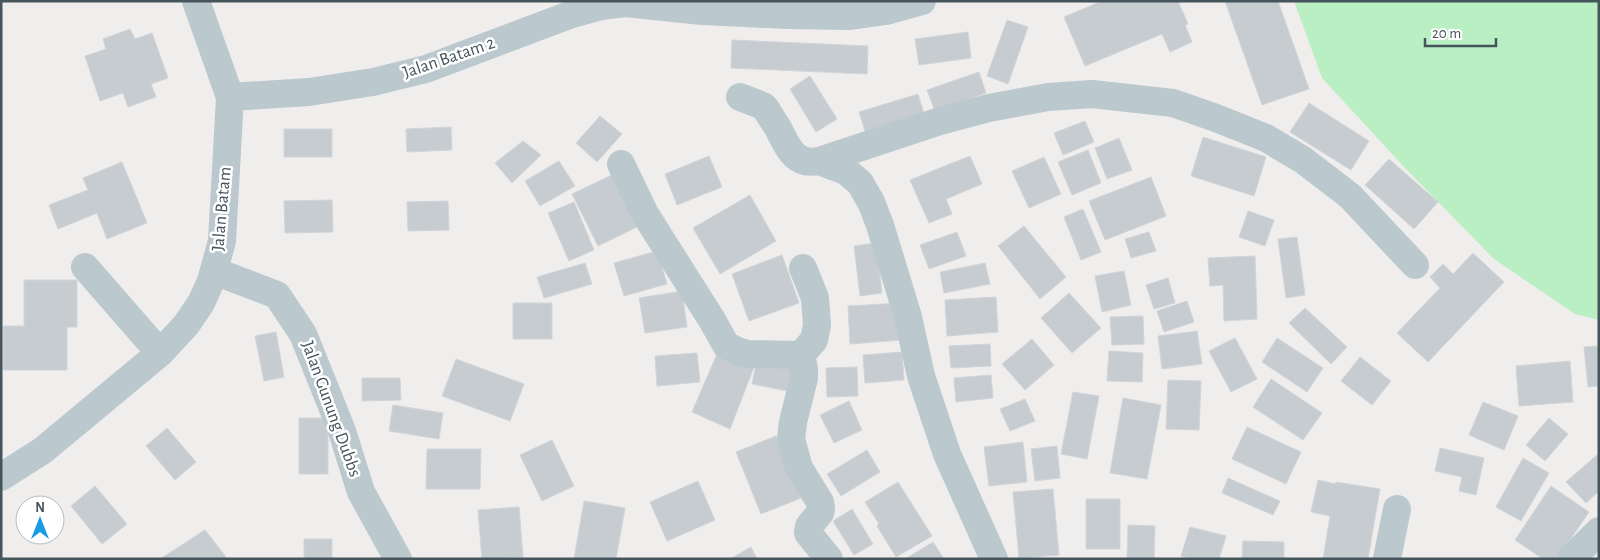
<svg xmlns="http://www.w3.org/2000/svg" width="1600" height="560" font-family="'Alegreya Sans',sans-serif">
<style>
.green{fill:#b9efc2}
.building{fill:#c6ccd0;stroke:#d1d5d9}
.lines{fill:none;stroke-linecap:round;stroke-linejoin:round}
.minor{stroke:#bbc8cd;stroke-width:28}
.labels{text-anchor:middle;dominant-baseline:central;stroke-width:5;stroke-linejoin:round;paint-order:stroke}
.street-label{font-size:18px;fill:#45555b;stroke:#fff}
</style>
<rect width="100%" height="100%" fill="#f0eded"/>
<path class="green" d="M 1294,1 L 1599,1 L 1599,320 L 1575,314 L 1494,259 L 1405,168 L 1322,78 Z"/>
<path class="building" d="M 1102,1 L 1178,1 L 1188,24 L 1185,25 L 1192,42 L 1170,52 L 1162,34 L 1085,66 L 1064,17 Z
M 1225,1 L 1278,1 L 1309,89 L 1262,105 Z
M 1007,20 L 1028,27 L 1008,84 L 987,76 Z
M 130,29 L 135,39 L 152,33 L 168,78 L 151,84 L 156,97 L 128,107 L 123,93 L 100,101 L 85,56 L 106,49 L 103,39 Z
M 968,32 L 971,58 L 919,65 L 915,39 Z
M 732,40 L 868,46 L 867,74 L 731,68 Z
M 979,72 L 986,93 L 935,111 L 927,90 Z
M 810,76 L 837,119 L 816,132 L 790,89 Z
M 918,94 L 925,117 L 866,134 L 859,112 Z
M 1309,103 L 1369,141 L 1351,170 L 1290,132 Z
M 600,116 L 622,134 L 597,162 L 576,143 Z
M 1085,121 L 1094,142 L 1063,155 L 1054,133 Z
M 451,127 L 452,150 L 407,152 L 406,129 Z
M 284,129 L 332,129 L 332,157 L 284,157 Z
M 1203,137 L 1266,157 L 1254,196 L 1191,176 Z
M 1119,138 L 1132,170 L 1107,179 L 1095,148 Z
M 523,141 L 541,155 L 512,183 L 495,163 Z
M 1088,150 L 1101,183 L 1072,195 L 1058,162 Z
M 709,156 L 722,187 L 677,205 L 665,174 Z
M 970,156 L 982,184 L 946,199 L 952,214 L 929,223 L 910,180 Z
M 1044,157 L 1061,194 L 1029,208 L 1012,171 Z
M 1389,159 L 1438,202 L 1414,229 L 1365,185 Z
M 559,161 L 575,186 L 540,206 L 525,181 Z
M 122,162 L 147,223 L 107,239 L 97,213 L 58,229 L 49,205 L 88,190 L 83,178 Z
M 612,175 L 637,227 L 598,246 L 572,194 Z
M 1151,177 L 1166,216 L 1105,240 L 1089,201 Z
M 750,195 L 776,241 L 720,274 L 693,228 Z
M 332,200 L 333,232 L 285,233 L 284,201 Z
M 448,201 L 449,230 L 408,231 L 407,202 Z
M 574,202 L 594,250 L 569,261 L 548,213 Z
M 1083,209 L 1101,252 L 1081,260 L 1064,217 Z
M 1248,211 L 1274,220 L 1265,246 L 1239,237 Z
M 1024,226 L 1066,277 L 1040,299 L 998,246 Z
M 957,232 L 966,256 L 929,269 L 920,245 Z
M 1149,232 L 1156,251 L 1131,258 L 1125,239 Z
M 1297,237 L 1305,295 L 1286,298 L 1278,239 Z
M 876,243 L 882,293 L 860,296 L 854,246 Z
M 657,251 L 667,284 L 624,296 L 614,263 Z
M 1473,253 L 1504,282 L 1428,362 L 1397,333 L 1440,288 L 1430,277 L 1443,264 L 1453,274 Z
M 782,255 L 799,303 L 749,321 L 732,274 Z
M 1255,256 L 1257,319 L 1224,321 L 1223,285 L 1210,286 L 1208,258 Z
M 585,263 L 592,284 L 544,298 L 537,277 Z
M 985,263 L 990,284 L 944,293 L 940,272 Z
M 1124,271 L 1131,305 L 1102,312 L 1095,276 Z
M 1168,278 L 1175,303 L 1154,309 L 1146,285 Z
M 24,280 L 77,280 L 77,327 L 67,327 L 67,370 L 3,370 L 3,326 L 24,326 Z
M 682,291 L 687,327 L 645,333 L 639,298 Z
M 1069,293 L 1101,328 L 1072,353 L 1041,318 Z
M 996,297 L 998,332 L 947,336 L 945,300 Z
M 1187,301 L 1194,322 L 1164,332 L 1157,311 Z
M 513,303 L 552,303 L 552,339 L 513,339 Z
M 900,303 L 902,340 L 850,344 L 848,306 Z
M 1305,308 L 1347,347 L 1331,364 L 1289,323 Z
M 1143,316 L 1144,344 L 1112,345 L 1110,317 Z
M 1197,331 L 1202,364 L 1162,369 L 1158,336 Z
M 276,332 L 284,377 L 264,381 L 255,336 Z
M 1235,338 L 1257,379 L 1231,392 L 1209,351 Z
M 1277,338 L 1323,368 L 1307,392 L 1262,362 Z
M 1032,339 L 1054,365 L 1025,390 L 1002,364 Z
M 990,344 L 991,366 L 951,368 L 949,346 Z
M 1599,346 L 1599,386 L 1588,387 L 1584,347 Z
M 1109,351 L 1143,353 L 1142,382 L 1107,381 Z
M 902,352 L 904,380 L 865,383 L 863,355 Z
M 697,353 L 700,382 L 657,386 L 655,356 Z
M 717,354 L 754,367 L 730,429 L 692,412 Z
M 1360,357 L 1391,381 L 1372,405 L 1341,381 Z
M 456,359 L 524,384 L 510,421 L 442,396 Z
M 757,359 L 798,367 L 793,392 L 752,384 Z
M 1570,361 L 1573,402 L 1519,406 L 1516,366 Z
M 857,367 L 858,396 L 827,397 L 826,368 Z
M 991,375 L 993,398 L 956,402 L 954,378 Z
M 362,378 L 400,378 L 401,400 L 362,401 Z
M 1271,379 L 1322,413 L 1303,440 L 1253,407 Z
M 1168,380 L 1201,381 L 1199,430 L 1166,429 Z
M 1073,392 L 1099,396 L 1087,459 L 1061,454 Z
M 1123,398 L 1161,405 L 1147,479 L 1110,473 Z
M 1025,399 L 1035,421 L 1010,431 L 1000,409 Z
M 849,401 L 862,430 L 834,443 L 820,415 Z
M 1483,402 L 1518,416 L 1504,450 L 1469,435 Z
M 393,405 L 443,413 L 439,439 L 389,431 Z
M 299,418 L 328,418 L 328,474 L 299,474 Z
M 1549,418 L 1568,434 L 1545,461 L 1526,445 Z
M 1247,427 L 1301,452 L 1286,484 L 1232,459 Z
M 167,428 L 196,462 L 175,480 L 146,446 Z
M 776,436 L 801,498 L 761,514 L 736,452 Z
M 552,440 L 574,486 L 542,501 L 520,455 Z
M 1023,442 L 1027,482 L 989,486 L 984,447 Z
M 1057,446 L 1060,478 L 1035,481 L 1031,449 Z
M 1440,448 L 1484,458 L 1476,495 L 1459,491 L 1462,477 L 1435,471 Z
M 427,449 L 481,449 L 480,489 L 426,489 Z
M 867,450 L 880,472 L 841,496 L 827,474 Z
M 1598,454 L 1599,455 L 1599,491 L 1586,503 L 1566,482 Z
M 1523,458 L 1549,473 L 1521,521 L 1496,507 Z
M 1228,478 L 1280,501 L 1273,515 L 1222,493 Z
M 1318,480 L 1335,484 L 1336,482 L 1380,489 L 1368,559 L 1323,559 L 1330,516 L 1311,512 Z
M 698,481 L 715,520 L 667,541 L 650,502 Z
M 898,482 L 932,536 L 896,557 L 877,526 L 879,524 L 865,502 Z
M 95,486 L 127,524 L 102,544 L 71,506 Z
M 1551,486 L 1589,512 L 1557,559 L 1543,559 L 1515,540 Z
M 1053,489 L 1059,555 L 1019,558 L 1013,492 Z
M 1086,499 L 1120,499 L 1120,549 L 1086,549 Z
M 584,501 L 625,508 L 616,559 L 574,559 Z
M 519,507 L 523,557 L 482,559 L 478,510 Z
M 852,509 L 873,544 L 854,555 L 833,521 Z
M 1128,525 L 1155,526 L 1154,559 L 1127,559 Z
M 1190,527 L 1226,536 L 1219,559 L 1192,559 L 1181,556 Z
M 205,530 L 226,557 L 224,559 L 160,559 Z
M 304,539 L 332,539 L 332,559 L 304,559 Z
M 1243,541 L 1284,542 L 1284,559 L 1242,559 Z
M 933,542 L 944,559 L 905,559 Z
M 751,547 L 757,559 L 730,559 Z"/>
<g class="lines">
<path class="minor" d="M 230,97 L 309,92 L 373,82 L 426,69 L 572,14 L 601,6 L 625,3 L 702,11 L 787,15 L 850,16 L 886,11 L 922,1
M 740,97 L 763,106 L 766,109 C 770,116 775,123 779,130 C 788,148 795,166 819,161 L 940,121 L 989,108 L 1048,97 L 1092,94 L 1173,103 L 1216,118 L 1266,138 L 1303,160 L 1350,196 L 1415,265
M 819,161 L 846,171 L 860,183 L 871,202 L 880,225 L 908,317 L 921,376 L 947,454 L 994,559
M 621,164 L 645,214 L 712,320 L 726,345 L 737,351 L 747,354 L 801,355
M 85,267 L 160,353
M 803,268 L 815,298 L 817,325 L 814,340 L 801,355 L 804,369 L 804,378 L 793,422 L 791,439 L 799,468 L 820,502 L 821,509 L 820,513 L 809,526 L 808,533 L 829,559
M 214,271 L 277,295 L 303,334 L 342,431 L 361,492 L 398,559
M 1,477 L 42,451 L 160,353 L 186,325 L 201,303 L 211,281 L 222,241 L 230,97 L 196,1
M 1387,559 L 1397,509
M 1571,559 L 1599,531"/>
</g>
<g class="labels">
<g class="street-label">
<text transform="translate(449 58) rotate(-19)">Jalan Batam 2</text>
<text transform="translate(222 209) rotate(-85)">Jalan Batam</text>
<text transform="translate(331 409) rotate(70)">Jalan Gunung Dubbs</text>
</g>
</g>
<rect width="1600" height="560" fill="none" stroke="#45555b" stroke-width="5"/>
<g transform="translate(40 520)"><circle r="24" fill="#ffffff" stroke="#b5bbbd"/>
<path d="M0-4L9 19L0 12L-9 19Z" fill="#159ce2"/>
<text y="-8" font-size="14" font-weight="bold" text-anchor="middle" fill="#45555b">N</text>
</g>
<path d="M1425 38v8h71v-8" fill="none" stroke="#45555b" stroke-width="2.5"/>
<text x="1432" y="38" font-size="15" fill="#45555b" stroke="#ffffff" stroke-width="4" paint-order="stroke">20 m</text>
</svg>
